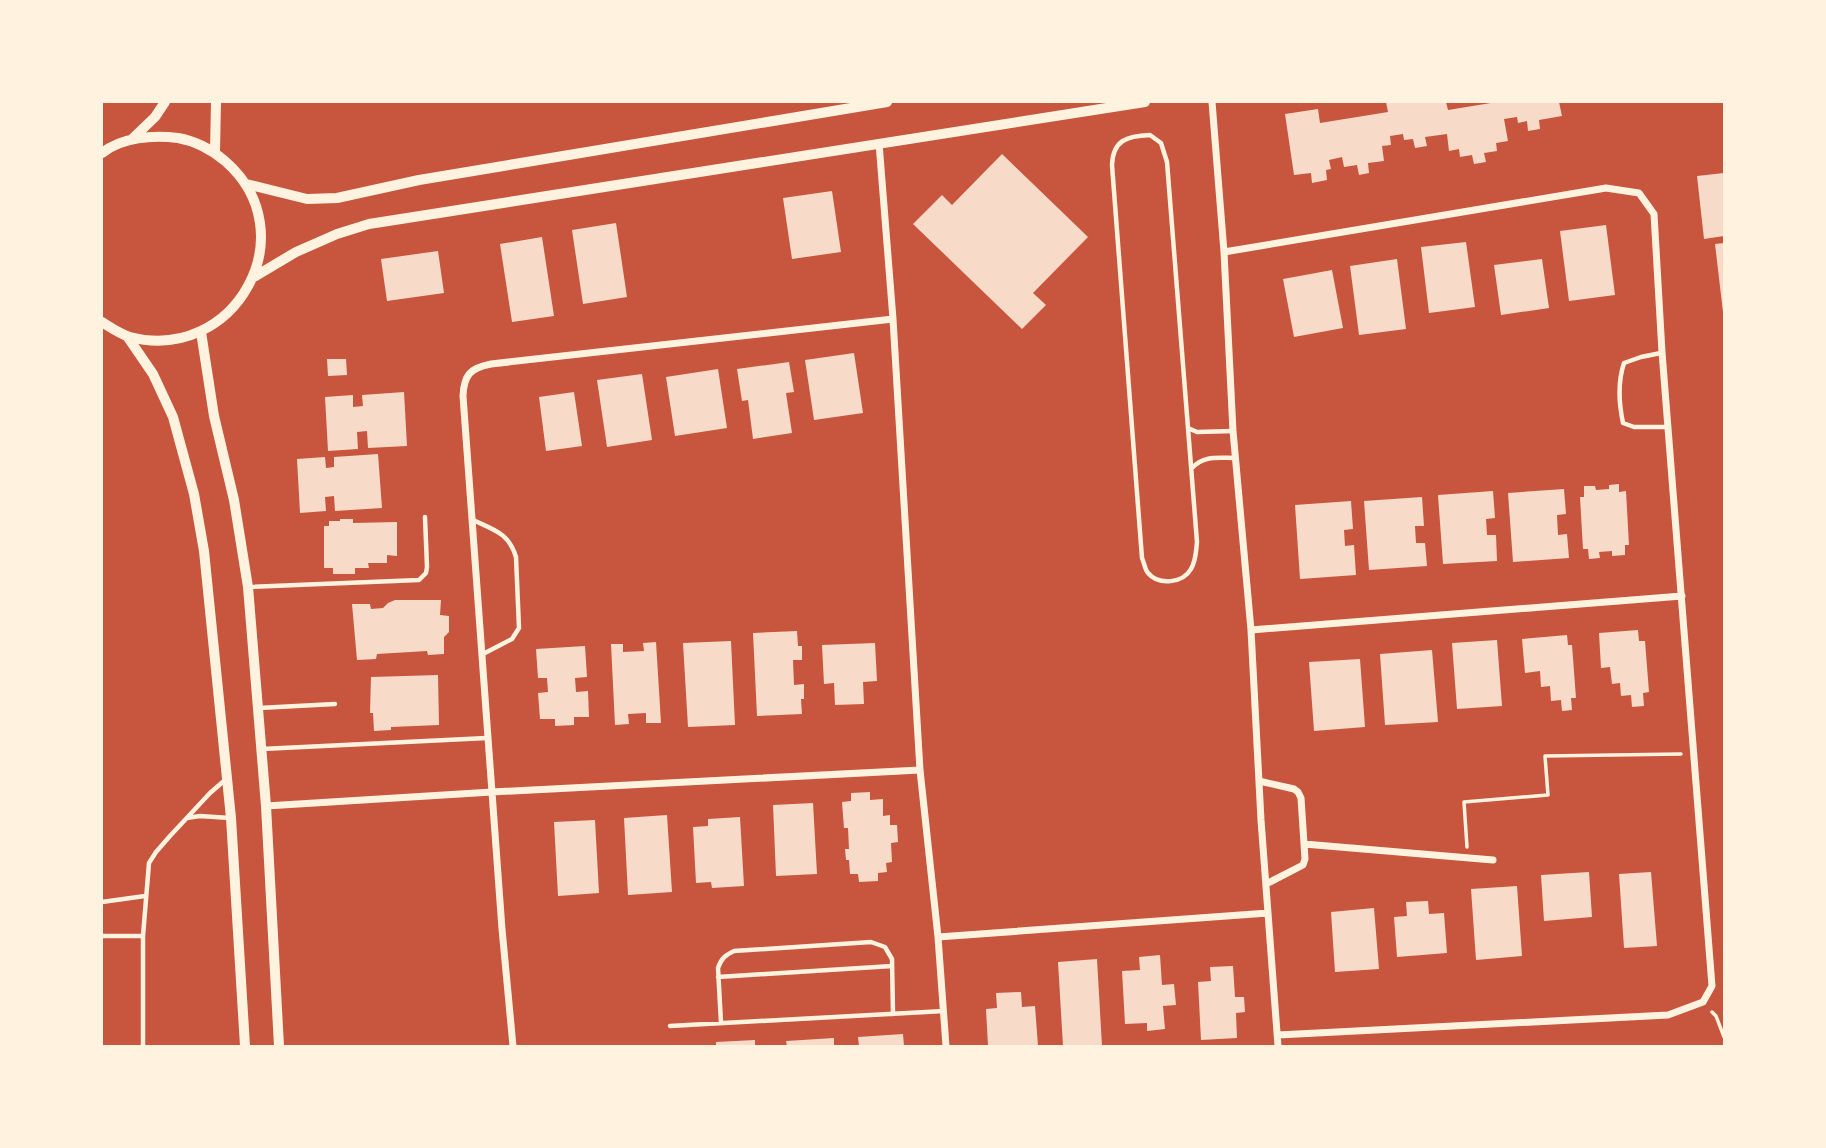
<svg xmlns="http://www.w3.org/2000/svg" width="1826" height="1148" font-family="'Noto Sans',sans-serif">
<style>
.building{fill:#f7dbc8}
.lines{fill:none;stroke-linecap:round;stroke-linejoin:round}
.path{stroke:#fff3e0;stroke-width:3.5}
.service{stroke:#fff3e0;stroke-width:4.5}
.minor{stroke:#fff3e0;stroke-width:7}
.tertiary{stroke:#fff3e0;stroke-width:10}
</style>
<rect width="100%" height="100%" fill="#c8553d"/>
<path class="building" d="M 1386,102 L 1446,102 L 1448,110 L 1497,102 L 1559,102 L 1562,116 L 1539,120 L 1540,129 L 1528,131 L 1527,121 L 1518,123 L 1517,117 L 1504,119 L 1508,141 L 1496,143 L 1497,151 L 1484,153 L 1486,162 L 1474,164 L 1472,155 L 1460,157 L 1459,149 L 1449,151 L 1447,134 L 1425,137 L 1427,146 L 1415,148 L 1413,139 L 1404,140 L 1403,134 L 1390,136 L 1391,145 L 1382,146 L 1384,161 L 1368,163 L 1369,173 L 1359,175 L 1357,165 L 1344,167 L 1342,157 L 1329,160 L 1331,169 L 1326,170 L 1327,180 L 1312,183 L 1311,173 L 1294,175 L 1285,114 L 1318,109 L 1320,123 L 1388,112 Z
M 1002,154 L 1088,237 L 1033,293 L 1046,305 L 1022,329 L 913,224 L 942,195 L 952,205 Z
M 1724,173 L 1724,236 L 1704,239 L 1697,176 Z
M 832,191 L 841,252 L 792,259 L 783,198 Z
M 616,223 L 627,297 L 583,304 L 572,230 Z
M 1606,225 L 1615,295 L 1569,301 L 1560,231 Z
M 542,237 L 554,316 L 512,322 L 500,244 Z
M 1466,242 L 1475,307 L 1429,313 L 1421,247 Z
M 1724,243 L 1724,311 L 1723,312 L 1715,244 Z
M 438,251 L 444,293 L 387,301 L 381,259 Z
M 1397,259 L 1406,329 L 1359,335 L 1350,266 Z
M 1542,259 L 1549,308 L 1501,315 L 1494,265 Z
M 1332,270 L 1343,328 L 1294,337 L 1283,279 Z
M 854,353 L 863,413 L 814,420 L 805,360 Z
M 327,359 L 346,359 L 347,375 L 328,376 Z
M 789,362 L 794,392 L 786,393 L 792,433 L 753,439 L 748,400 L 742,401 L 737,369 Z
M 718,369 L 727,428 L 675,436 L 666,377 Z
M 642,374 L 652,440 L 607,447 L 597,380 Z
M 404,392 L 407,446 L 368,448 L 367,431 L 357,432 L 358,449 L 328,451 L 325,397 L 353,395 L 353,407 L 363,406 L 362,395 Z
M 574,392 L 582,446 L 546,451 L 539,397 Z
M 378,454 L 382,508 L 335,511 L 334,496 L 325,497 L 326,511 L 300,513 L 297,459 L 325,457 L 326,468 L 334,467 L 334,457 Z
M 1619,484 L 1619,492 L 1626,491 L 1629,545 L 1625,545 L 1625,555 L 1612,556 L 1612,551 L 1599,552 L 1600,558 L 1589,559 L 1588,549 L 1583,549 L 1580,497 L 1584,497 L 1584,486 L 1595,486 L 1596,490 L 1609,489 L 1609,485 Z
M 1564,489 L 1566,514 L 1557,515 L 1558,535 L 1567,534 L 1569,558 L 1513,562 L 1508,493 Z
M 1493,491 L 1495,518 L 1486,519 L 1487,535 L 1496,535 L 1497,561 L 1443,564 L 1438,495 Z
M 1422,497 L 1424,526 L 1415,526 L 1416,543 L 1425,543 L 1427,566 L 1369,570 L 1364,501 Z
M 1351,501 L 1353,529 L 1344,530 L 1345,546 L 1354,545 L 1356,575 L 1300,579 L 1295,505 Z
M 340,519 L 353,519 L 353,523 L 397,522 L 397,556 L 387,555 L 387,563 L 368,563 L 369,568 L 355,568 L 355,574 L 333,574 L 333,568 L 324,568 L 324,526 L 329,526 L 329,521 L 340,521 Z
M 395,600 L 441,600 L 440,615 L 449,616 L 449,632 L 444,637 L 444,654 L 428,655 L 427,651 L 377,654 L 376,659 L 357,660 L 352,604 L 370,604 L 371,609 L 383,608 L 388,603 Z
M 1638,630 L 1639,641 L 1645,641 L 1649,692 L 1643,693 L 1644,706 L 1632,707 L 1631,695 L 1621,696 L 1620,683 L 1612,684 L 1610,667 L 1601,668 L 1599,633 Z
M 797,631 L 798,646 L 802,646 L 802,660 L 793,660 L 794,685 L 804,684 L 804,699 L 801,699 L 802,714 L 757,716 L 753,633 Z
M 1567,635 L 1568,645 L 1572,645 L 1576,698 L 1571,698 L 1572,710 L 1562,711 L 1561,700 L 1551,701 L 1550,686 L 1541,687 L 1540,671 L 1525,673 L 1522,639 Z
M 1497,640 L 1502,706 L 1457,709 L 1452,643 Z
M 731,641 L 735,725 L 688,727 L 683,643 Z
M 656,642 L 661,723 L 646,723 L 646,713 L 628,714 L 629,724 L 615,725 L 611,644 L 623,644 L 623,652 L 644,651 L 643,643 Z
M 875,643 L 877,681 L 863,682 L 864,704 L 835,705 L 834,683 L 824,684 L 822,645 Z
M 585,646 L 587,677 L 575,678 L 576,692 L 588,691 L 589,717 L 574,717 L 574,725 L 555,726 L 555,719 L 540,719 L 538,693 L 548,692 L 547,678 L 538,678 L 536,649 Z
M 1432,650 L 1438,722 L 1385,725 L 1380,654 Z
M 1360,659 L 1365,727 L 1314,731 L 1309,662 Z
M 438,675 L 439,725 L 391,727 L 391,730 L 374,731 L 373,713 L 370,713 L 371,677 Z
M 870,792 L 870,800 L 883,799 L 883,816 L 890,815 L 890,825 L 897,825 L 898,842 L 891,843 L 892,862 L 886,863 L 887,872 L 878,873 L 878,881 L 859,882 L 858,874 L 850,874 L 849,860 L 846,860 L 845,849 L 849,849 L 848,828 L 844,828 L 842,802 L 851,801 L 851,793 Z
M 813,803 L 817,874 L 776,876 L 773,805 Z
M 667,815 L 672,892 L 628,895 L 624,818 Z
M 740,817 L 744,886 L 712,888 L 711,882 L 696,883 L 693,827 L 708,826 L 708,819 Z
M 595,820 L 599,893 L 558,896 L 554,822 Z
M 1589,872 L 1592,917 L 1544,921 L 1541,875 Z
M 1651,872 L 1657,946 L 1624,948 L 1619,874 Z
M 1517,886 L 1522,956 L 1476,960 L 1471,889 Z
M 1428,901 L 1429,914 L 1444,913 L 1447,953 L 1397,957 L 1394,917 L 1407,916 L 1406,902 Z
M 1374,908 L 1379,969 L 1335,972 L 1331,912 Z
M 1160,955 L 1162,985 L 1174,984 L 1176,1005 L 1163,1006 L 1165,1029 L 1147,1031 L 1147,1023 L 1125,1024 L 1122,971 L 1140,970 L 1139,957 Z
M 1097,959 L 1102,1046 L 1063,1046 L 1058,962 Z
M 1233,966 L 1235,997 L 1244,997 L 1245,1012 L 1236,1013 L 1237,1038 L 1201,1040 L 1198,982 L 1211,981 L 1210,967 Z
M 1021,992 L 1022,1007 L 1035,1006 L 1038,1046 L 988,1046 L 986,1009 L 997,1008 L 996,993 Z
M 903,1034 L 904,1046 L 859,1046 L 858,1037 Z
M 834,1038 L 834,1046 L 787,1046 L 786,1041 Z
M 755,1040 L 755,1046 L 716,1046 L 716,1042 Z"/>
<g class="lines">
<path class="path" d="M 1467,847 L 1464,802 L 1548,795 L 1545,756 L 1681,754
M 1712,1012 L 1716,1016 L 1724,1037"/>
<path class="service" d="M 1150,135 L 1161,143 L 1167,162 L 1197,542 C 1196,551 1196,561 1191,569 C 1183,583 1159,586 1148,573 C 1145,570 1144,562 1142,558 L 1112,165 C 1113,140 1127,136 1150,135 Z
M 1661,353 L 1641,357 L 1624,363 C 1618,381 1619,404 1623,423 L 1634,427 L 1668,427
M 1188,428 L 1197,432 L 1233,431
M 1192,468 C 1204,455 1218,458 1235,458
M 473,520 C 494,530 509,533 516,557 L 519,628 L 512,639 L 483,654
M 249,587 L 419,580 L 426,573 L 427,567 L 425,517
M 259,708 L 335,704
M 262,749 L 487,738
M 187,818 L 200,816 L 230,818
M 102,902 L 145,896
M 102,936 L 143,936
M 718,977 L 892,966
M 721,1023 L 718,968 C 721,959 725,955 734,951 L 871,942 L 885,947 L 892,959 L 893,1014
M 670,1026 L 944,1011
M 143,1046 L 143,936 L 149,863 L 156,852 L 170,836 L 210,793 L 225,780"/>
<path class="minor" d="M 1212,102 L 1224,252 L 1233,431 L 1251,630 L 1261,820 L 1278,1046
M 879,143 L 893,319 L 920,770 L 938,937 L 946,1046
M 1224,252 L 1606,188 L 1639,193 L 1654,214 L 1662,352 L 1712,986 L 1703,1002 L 1668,1015 L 1278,1035
M 1251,630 L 1682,596
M 1259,781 L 1294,789 L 1298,792 L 1301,798 L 1305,859 L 1303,865 L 1266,884
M 266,806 L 492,792 L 920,770
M 1304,844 L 1493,860
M 938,937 L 1268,913
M 513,1046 L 502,929 L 463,396 C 464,375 470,368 491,364 L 893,319"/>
<path class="tertiary" d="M 132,139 L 155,117 L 165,102
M 215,152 L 216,102
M 102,153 C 122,137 153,135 178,138 C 196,141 212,150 225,161 C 308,233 235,364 130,337 C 120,334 110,327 102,322
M 246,184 L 307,199 L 337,198 L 419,180 L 887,102
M 254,277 L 296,252 L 337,234 L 369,224 L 1145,102
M 201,332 L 214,416 L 234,500 L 248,587 L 266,806 L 279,1046
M 127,336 L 153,374 L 173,417 L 194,494 L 204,551 L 231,818 L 245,1046"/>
</g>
<rect width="1826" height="1148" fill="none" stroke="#fff3e0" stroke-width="206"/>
</svg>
